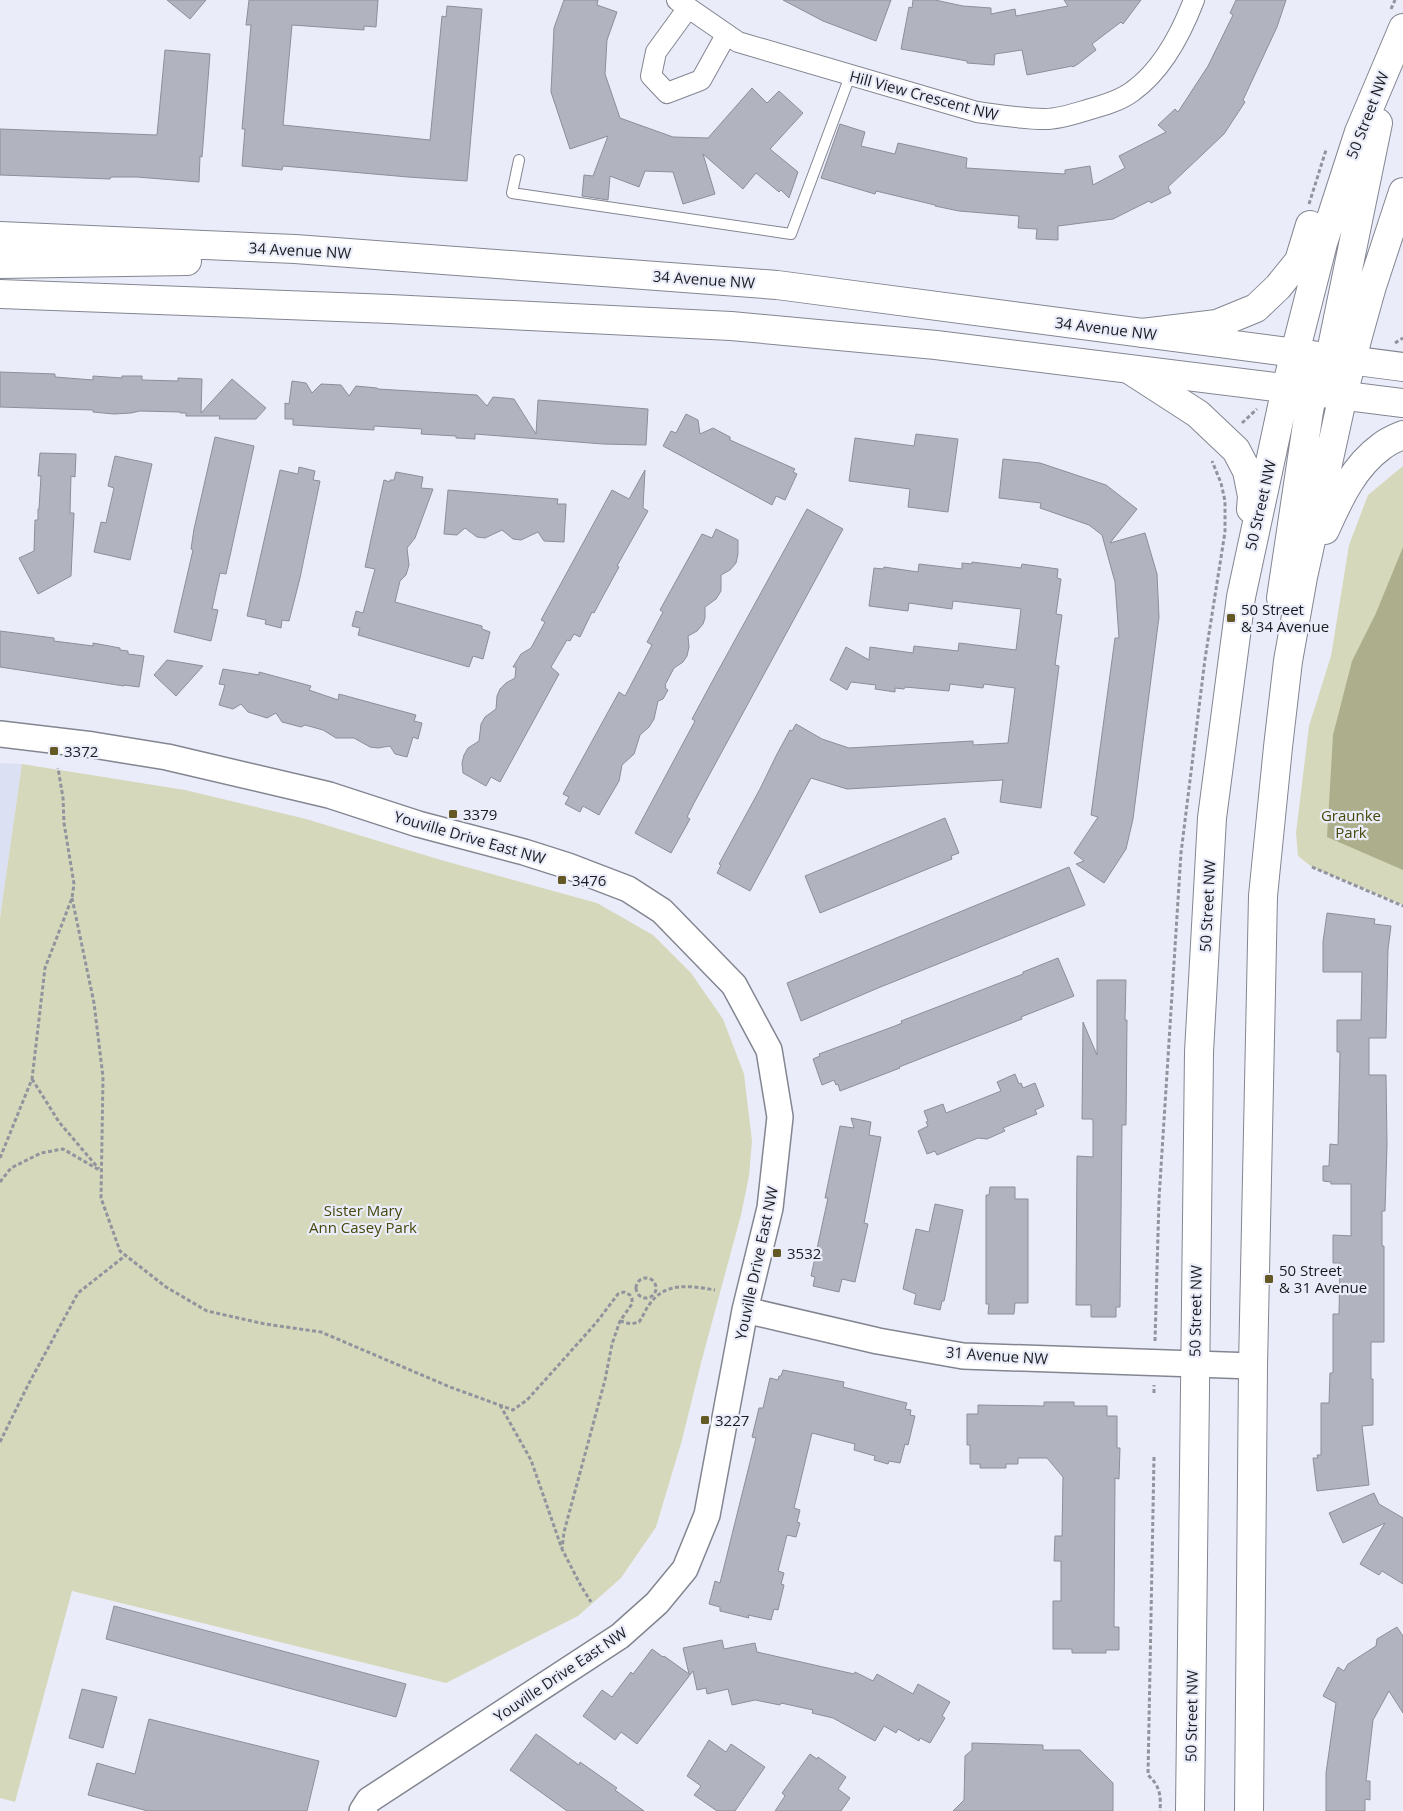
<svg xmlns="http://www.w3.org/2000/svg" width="1403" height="1811" font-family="'Open Sans',sans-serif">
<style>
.built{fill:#dbe0f3}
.green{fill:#d6d8bb}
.forest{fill:#adaf8c}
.building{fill:#b1b4bf;stroke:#8c8f99}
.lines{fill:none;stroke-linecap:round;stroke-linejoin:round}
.service-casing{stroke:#838691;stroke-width:12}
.minor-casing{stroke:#838691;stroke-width:22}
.tertiary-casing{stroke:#838691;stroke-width:28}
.secondary-casing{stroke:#838691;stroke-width:30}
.primary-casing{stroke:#838691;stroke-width:30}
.path{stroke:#91949d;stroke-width:3;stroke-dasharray:4 2.5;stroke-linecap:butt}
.service{stroke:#fff;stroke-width:10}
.minor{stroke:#fff;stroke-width:20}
.tertiary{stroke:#fff;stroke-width:25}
.secondary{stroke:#fff;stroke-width:28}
.primary{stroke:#fff;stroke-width:28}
.poi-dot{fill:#645825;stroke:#eaedf9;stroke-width:2}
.labels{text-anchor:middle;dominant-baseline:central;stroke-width:4.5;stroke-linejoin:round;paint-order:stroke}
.street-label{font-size:15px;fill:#1b1c21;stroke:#eaedf9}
.poi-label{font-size:15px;fill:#1b1c21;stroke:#eaedf9;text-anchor:start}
.park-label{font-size:15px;fill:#46470a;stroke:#eaedf9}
</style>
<rect width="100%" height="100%" fill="#eaedf9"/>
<path class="built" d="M 0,763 L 22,764 L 0,918 Z"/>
<path class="green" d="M 1403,466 L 1403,905 L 1312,867 L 1298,856 L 1296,833 L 1309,726 L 1331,656 L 1349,545 L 1368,495 Z
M 22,764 L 185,790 L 306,819 L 441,860 L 597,903 L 653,935 L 691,973 L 723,1019 L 744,1074 L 752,1141 L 749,1176 L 741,1215 L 701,1363 L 682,1440 L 656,1527 L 621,1578 L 578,1616 L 446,1683 L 72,1591 L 15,1802 L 0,1798 L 0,918 Z"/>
<path class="forest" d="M 1403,547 L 1403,870 L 1327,837 L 1333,735 L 1352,661 L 1376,613 Z"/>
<path class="building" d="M 167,0 L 206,0 L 190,19 Z
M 249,0 L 378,0 L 376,27 L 364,26 L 364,30 L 292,25 L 283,125 L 430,140 L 442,16 L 446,17 L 447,6 L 482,9 L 467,181 L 408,177 L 283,166 L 282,170 L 242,166 L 245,129 L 242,129 L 251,25 L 246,25 Z
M 564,0 L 598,0 L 597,5 L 617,12 L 607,40 L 605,74 L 620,118 L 673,137 L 708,138 L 752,88 L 767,103 L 779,91 L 803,113 L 770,149 L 798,172 L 789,198 L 781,190 L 779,192 L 756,173 L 743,189 L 703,154 L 715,194 L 683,204 L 673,172 L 645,171 L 639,187 L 610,176 L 608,200 L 582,196 L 584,175 L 593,176 L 608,136 L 570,149 L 551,92 L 554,28 Z
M 783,0 L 891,0 L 876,41 L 823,21 Z
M 913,0 L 935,0 L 963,6 L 991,8 L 991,14 L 1015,9 L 1016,16 L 1068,6 L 1064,0 L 1141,0 L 1123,24 L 1121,22 L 1092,44 L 1096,50 L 1078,64 L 1073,67 L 1072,66 L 1027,75 L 1022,50 L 995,54 L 994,65 L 967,63 L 967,61 L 901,49 L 909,7 L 912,8 Z
M 1236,0 L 1286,0 L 1277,27 L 1243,100 L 1245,102 L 1224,134 L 1168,187 L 1171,193 L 1151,203 L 1149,201 L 1113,219 L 1058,226 L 1058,240 L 1036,239 L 1037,229 L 1018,228 L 1019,216 L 959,211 L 935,206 L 935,205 L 876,191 L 875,194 L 821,178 L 840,124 L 865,132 L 861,146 L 895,154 L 898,143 L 967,158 L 966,168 L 1065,174 L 1065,170 L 1090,166 L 1093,185 L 1125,168 L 1119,156 L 1166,132 L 1158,125 L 1175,109 L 1178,112 L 1208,66 L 1233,15 L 1230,13 Z
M 165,50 L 210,54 L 202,157 L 200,156 L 199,182 L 137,177 L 111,177 L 110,179 L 0,175 L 0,129 L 157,135 Z
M 0,372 L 55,374 L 55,377 L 93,380 L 93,376 L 122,378 L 122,376 L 142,376 L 142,380 L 178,381 L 178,378 L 202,379 L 201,413 L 232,379 L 266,408 L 256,419 L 219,419 L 220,416 L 186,416 L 186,413 L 180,413 L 180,412 L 140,411 L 131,413 L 114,414 L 93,412 L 93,410 L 0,407 Z
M 292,381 L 306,383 L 312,393 L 321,384 L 341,385 L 349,396 L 356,386 L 377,388 L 378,389 L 477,395 L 487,406 L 493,397 L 514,399 L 536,434 L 538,400 L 648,409 L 646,445 L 603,444 L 475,434 L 475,439 L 456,438 L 456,436 L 421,434 L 422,429 L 374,426 L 374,430 L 293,425 L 293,419 L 285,419 L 285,403 L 289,404 Z
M 686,414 L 698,420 L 700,434 L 713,428 L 730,437 L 730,440 L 795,469 L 793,472 L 797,474 L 785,500 L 776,496 L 772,505 L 663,446 L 671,431 L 676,433 Z
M 916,434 L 958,439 L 948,512 L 908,507 L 910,489 L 849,481 L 855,438 L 914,446 Z
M 215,437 L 254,446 L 226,574 L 220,573 L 212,609 L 218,610 L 211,641 L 174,632 L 193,550 L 191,549 L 194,529 Z
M 40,453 L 76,454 L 75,477 L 71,476 L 70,513 L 74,513 L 71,576 L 38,594 L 19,558 L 34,551 L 35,520 L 38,520 L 38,509 L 39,509 L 41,476 L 38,476 Z
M 115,456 L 152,464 L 130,560 L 94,552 L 101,522 L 106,523 L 114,488 L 108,486 Z
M 1003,459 L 1040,463 L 1106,485 L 1137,509 L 1110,543 L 1145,533 L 1157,574 L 1159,617 L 1133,819 L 1126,849 L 1104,883 L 1076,864 L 1084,861 L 1074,853 L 1098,817 L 1091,815 L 1115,638 L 1119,638 L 1115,582 L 1102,535 L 1089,525 L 1040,508 L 1041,503 L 999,498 Z
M 299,467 L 315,471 L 313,480 L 320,481 L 300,578 L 289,621 L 282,620 L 281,628 L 265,624 L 266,620 L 247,616 L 280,470 L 298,474 Z
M 645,470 L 643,508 L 648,511 L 617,566 L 619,567 L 602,598 L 594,613 L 592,612 L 580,637 L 574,634 L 570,641 L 567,640 L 551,667 L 559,674 L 500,782 L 491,777 L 486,786 L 463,773 L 462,763 L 464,755 L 468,748 L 479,741 L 481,724 L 485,717 L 496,709 L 497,696 L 500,689 L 506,683 L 515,678 L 516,667 L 513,667 L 521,654 L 531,648 L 545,622 L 541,620 L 612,490 L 629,499 Z
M 396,472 L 423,477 L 421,488 L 433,489 L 415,538 L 407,548 L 409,565 L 406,575 L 400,581 L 395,602 L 482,626 L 482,629 L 490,632 L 483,659 L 473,656 L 469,667 L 358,635 L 360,628 L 352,626 L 356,611 L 363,613 L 375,569 L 365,567 L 384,480 L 390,482 L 390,480 L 394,480 Z
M 448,490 L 558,499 L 557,504 L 566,504 L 564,542 L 544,541 L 538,532 L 521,540 L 513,539 L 502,530 L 485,538 L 477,537 L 465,528 L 457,535 L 444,534 Z
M 807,509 L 843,529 L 694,803 L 687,817 L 690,819 L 671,853 L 635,833 L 695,721 L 692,719 L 713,680 Z
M 716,529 L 738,540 L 738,554 L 736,563 L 730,570 L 721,575 L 721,591 L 716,599 L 705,607 L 705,618 L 703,624 L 697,631 L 688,636 L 689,647 L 687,656 L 683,662 L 674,668 L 665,685 L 666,686 L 665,688 L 668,690 L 663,699 L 658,701 L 654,719 L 649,727 L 640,735 L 634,754 L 622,765 L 619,781 L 599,815 L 583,806 L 580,812 L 565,804 L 569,797 L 563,794 L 619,692 L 625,696 L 652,645 L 647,642 L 663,612 L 660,610 L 702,534 L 712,538 Z
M 972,562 L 1021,568 L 1022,564 L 1058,569 L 1057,578 L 1061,579 L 1056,614 L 1062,615 L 1055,665 L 1059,666 L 1041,808 L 1000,802 L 1003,780 L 847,789 L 811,778 L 750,891 L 717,873 L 721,865 L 719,864 L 760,789 L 776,756 L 790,730 L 792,731 L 796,724 L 822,739 L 849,748 L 973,741 L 973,745 L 1008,743 L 1015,688 L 984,684 L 983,688 L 950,684 L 949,691 L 905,687 L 904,689 L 895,688 L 895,692 L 875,689 L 876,685 L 851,682 L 847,690 L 830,680 L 846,647 L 869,660 L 870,647 L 913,653 L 914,646 L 958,651 L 959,643 L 1016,650 L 1021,609 L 953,601 L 952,609 L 909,603 L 908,611 L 869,606 L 874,568 L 883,569 L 884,567 L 918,572 L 919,564 L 962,569 L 962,563 L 972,564 Z
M 0,631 L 54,638 L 54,641 L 93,646 L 93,643 L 120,648 L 120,650 L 128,651 L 128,654 L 144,656 L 139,687 L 124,685 L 124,686 L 0,667 Z
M 167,660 L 203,666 L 176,696 L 154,675 Z
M 223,669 L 259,675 L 259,672 L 311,686 L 309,690 L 338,700 L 339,694 L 416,715 L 414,721 L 422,723 L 418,739 L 413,737 L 407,757 L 395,754 L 390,746 L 378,748 L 370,747 L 354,738 L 336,738 L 323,730 L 305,725 L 301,727 L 282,722 L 276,713 L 267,718 L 248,712 L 241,704 L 233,709 L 219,705 L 225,685 L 219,684 Z
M 945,818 L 959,853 L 951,856 L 952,859 L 820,913 L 805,876 Z
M 1069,867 L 1085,905 L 878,988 L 801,1021 L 787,983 Z
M 1327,913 L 1375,919 L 1374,924 L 1391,926 L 1388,949 L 1386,1038 L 1369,1038 L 1369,1075 L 1386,1075 L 1387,1144 L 1385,1211 L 1382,1211 L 1382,1246 L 1384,1246 L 1384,1342 L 1371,1342 L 1371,1379 L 1373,1379 L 1373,1425 L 1362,1426 L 1369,1485 L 1317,1491 L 1313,1458 L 1318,1458 L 1317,1455 L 1321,1455 L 1321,1403 L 1329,1403 L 1330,1373 L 1333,1373 L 1333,1314 L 1339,1314 L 1340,1263 L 1333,1263 L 1333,1235 L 1351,1236 L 1351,1184 L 1331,1184 L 1331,1182 L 1323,1181 L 1323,1166 L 1329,1166 L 1330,1144 L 1338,1145 L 1340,1052 L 1337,1052 L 1337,1020 L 1361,1020 L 1362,972 L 1323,972 L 1323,942 Z
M 1058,958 L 1074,996 L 1021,1017 L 1022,1019 L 899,1067 L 900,1068 L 840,1091 L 838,1084 L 836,1085 L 834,1080 L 822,1085 L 813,1059 L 820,1056 L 819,1054 L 895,1026 L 902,1023 L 901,1021 L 1023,974 L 1023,972 Z
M 1097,980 L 1126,980 L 1125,1020 L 1127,1020 L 1126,1125 L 1122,1125 L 1120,1307 L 1116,1307 L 1116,1317 L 1091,1317 L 1091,1305 L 1076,1305 L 1077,1156 L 1093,1157 L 1093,1121 L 1092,1119 L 1082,1119 L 1083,1022 L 1097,1055 Z
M 1015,1074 L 1019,1084 L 1021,1083 L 1023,1088 L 1035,1083 L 1044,1106 L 1035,1110 L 1037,1114 L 1003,1128 L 1005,1131 L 987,1139 L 978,1138 L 937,1155 L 935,1151 L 927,1154 L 918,1131 L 928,1126 L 926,1122 L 928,1121 L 924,1111 L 943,1104 L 946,1113 L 1001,1091 L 997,1082 Z
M 851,1118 L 871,1122 L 869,1135 L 881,1137 L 864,1223 L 868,1224 L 855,1282 L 842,1279 L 839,1292 L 813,1286 L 815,1277 L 811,1276 L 828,1198 L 825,1198 L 840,1126 L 854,1128 Z
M 990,1187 L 1015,1187 L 1015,1199 L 1028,1199 L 1028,1303 L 1015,1303 L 1014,1314 L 988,1314 L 989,1304 L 986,1304 L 986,1195 L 989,1195 Z
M 935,1204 L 963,1210 L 944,1301 L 942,1301 L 940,1310 L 914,1304 L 916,1294 L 903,1289 L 916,1229 L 929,1232 Z
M 783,1370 L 844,1382 L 843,1387 L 907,1403 L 905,1409 L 911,1410 L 910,1415 L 915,1416 L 908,1445 L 905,1444 L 900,1463 L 889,1461 L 888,1464 L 874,1460 L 875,1456 L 854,1450 L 855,1444 L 812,1433 L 794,1508 L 800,1510 L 797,1522 L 800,1523 L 796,1537 L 787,1535 L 778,1571 L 784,1573 L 781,1584 L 784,1585 L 778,1610 L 774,1609 L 771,1620 L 748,1615 L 749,1618 L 720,1611 L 720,1607 L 709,1604 L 715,1581 L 720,1583 L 756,1438 L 752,1437 L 759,1408 L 763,1408 L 770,1378 L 778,1380 L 779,1376 L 781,1376 Z
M 1044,1402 L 1074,1402 L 1074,1406 L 1107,1406 L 1107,1416 L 1117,1416 L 1117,1448 L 1120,1448 L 1119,1479 L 1115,1478 L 1114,1627 L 1119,1627 L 1119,1650 L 1106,1650 L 1106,1653 L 1072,1653 L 1072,1649 L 1053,1649 L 1053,1601 L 1061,1601 L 1061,1561 L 1054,1561 L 1055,1536 L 1062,1536 L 1063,1477 L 1047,1458 L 1018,1458 L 1018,1464 L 1006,1464 L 1006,1468 L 980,1468 L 980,1464 L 970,1464 L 970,1445 L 967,1445 L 967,1414 L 978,1414 L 978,1405 L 1044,1406 Z
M 1374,1493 L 1379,1504 L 1403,1518 L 1403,1584 L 1382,1571 L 1379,1575 L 1360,1564 L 1385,1523 L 1343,1543 L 1329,1513 Z
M 114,1606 L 406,1684 L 396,1717 L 106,1639 Z
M 1397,1627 L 1403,1636 L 1403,1713 L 1389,1691 L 1373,1720 L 1366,1781 L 1370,1781 L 1370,1800 L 1365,1799 L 1365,1811 L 1326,1811 L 1326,1773 L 1336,1703 L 1323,1696 L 1338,1667 L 1344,1671 L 1348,1664 L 1376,1646 L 1377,1639 Z
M 722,1640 L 724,1649 L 755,1643 L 757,1652 L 854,1674 L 855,1672 L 873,1681 L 877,1674 L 913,1694 L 918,1684 L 950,1702 L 942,1716 L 945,1718 L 930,1743 L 920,1738 L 919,1741 L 898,1729 L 896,1733 L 884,1726 L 875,1741 L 833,1718 L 812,1713 L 813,1710 L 781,1703 L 780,1705 L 755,1700 L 732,1705 L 728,1689 L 707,1694 L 706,1688 L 697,1690 L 693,1671 L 637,1744 L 621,1732 L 615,1740 L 583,1716 L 602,1690 L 612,1697 L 631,1672 L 633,1674 L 652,1649 L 663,1657 L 664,1656 L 689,1674 L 683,1648 Z
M 82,1689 L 117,1697 L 103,1748 L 69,1738 Z
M 149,1719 L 319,1761 L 307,1811 L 148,1811 L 88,1795 L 97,1763 L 135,1774 Z
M 536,1734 L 579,1765 L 580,1762 L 617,1788 L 615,1790 L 644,1811 L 567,1811 L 510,1770 Z
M 709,1740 L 726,1752 L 731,1744 L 765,1767 L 735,1811 L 717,1811 L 694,1795 L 701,1786 L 687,1776 Z
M 972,1743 L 1043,1745 L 1043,1750 L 1080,1750 L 1113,1783 L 1113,1811 L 953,1811 L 964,1800 L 965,1756 L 972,1750 Z
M 810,1754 L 817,1759 L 818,1757 L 846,1777 L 838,1789 L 850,1798 L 841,1811 L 775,1811 L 785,1796 L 782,1793 Z"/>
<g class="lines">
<defs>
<path id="service" d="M 519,160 L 512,193 L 791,234 L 850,76"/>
<path id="minor" d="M 677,0 L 738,42 L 977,112 C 999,115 1022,119 1045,119 C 1059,119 1074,114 1087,110 C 1102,106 1120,101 1133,91 C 1162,70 1181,34 1194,0
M 688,8 L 656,52 L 651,76 L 667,93 L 701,80 L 726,35"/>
<path id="tertiary" d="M 0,734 L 93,745 L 167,757 L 329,795 L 418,824 L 524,852 L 568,866 L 628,889 L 662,911 L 734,985 L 769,1050 L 780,1117 L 770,1208 L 745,1310 L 707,1515 L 685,1569 L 657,1603 L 620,1636 L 369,1800 L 362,1811
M 745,1310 L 878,1341 L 963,1356 L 1253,1366"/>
<path id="secondary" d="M 0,236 L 295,249 L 777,285 L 1403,367
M 0,264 L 187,261
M 0,294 L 390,309 L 731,326 L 936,345 L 1403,403"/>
<path id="primary" d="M 1142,333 L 1217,324 L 1256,308 L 1278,287 L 1299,261 L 1310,225
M 1130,370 L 1198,414 L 1236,450 L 1247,471 L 1252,496 L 1251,509
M 1343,395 C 1330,382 1330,375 1330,357 L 1378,123
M 1325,530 C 1339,499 1353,467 1382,446 C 1388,441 1396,438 1403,435
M 1281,598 L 1309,411 L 1313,391 L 1310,381 L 1295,352
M 1190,1811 L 1199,1052 L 1212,818 L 1241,597 L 1286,388 L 1323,243 L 1359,132 L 1403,28
M 1249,1811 L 1253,1366 L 1263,896 L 1278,747 L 1288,661 L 1303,577 L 1343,395 L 1358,336 L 1372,286 L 1403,192"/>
</defs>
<use href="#service" class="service-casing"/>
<use href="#minor" class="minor-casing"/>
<use href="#tertiary" class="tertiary-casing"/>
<use href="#secondary" class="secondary-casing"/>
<use href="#primary" class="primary-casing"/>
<path class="path" d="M 1391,9 L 1395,0
M 1309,204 L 1326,150
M 1395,343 L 1403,338
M 1242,423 L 1257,409
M 1312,867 L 1403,906
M 72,898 L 94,1003 L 103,1077 L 101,1198 L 120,1251 L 166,1287 L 207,1311 L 265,1324 L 321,1332 L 450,1387 L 513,1410 L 527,1400 L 555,1369 L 596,1323 L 618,1294 L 624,1292 L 630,1295 L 632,1298 L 632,1304 L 620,1321 L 612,1344 L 605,1380 L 564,1532 L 562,1549
M 32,1079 L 59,1122 L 99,1169
M 0,1158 L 32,1079 L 45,968 L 72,898 L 74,884 L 64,823 L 63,798 L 58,768
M 0,1182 L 11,1168 L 41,1153 L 63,1149 L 101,1171
M636 1288a10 10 0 1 1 20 0a10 10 0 1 1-20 0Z
M 620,1321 L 631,1324 L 639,1322 C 643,1317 645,1310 649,1305 C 665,1281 691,1286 715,1290
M 1155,1341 L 1159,1199 L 1181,853 L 1205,659 L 1225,532 L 1225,501 L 1221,483 L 1212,461
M 1154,1393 L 1154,1385
M 500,1405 L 531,1460 L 562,1549 L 581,1586 L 591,1602
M 0,1442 L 28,1385 L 78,1293 L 126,1255
M 1154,1457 L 1148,1775 C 1160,1786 1161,1795 1160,1811"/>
<use href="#service" class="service"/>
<use href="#minor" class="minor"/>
<use href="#tertiary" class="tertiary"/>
<use href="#secondary" class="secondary"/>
<use href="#primary" class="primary"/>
</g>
<g class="poi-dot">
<rect x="1226" y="613" width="10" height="10" rx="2.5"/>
<rect x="49" y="746" width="10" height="10" rx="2.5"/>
<rect x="448" y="809" width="10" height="10" rx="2.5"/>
<rect x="557" y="875" width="10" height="10" rx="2.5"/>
<rect x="772" y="1248" width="10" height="10" rx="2.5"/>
<rect x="1264" y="1274" width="10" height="10" rx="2.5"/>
<rect x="700" y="1415" width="10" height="10" rx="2.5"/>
</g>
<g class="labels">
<g class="street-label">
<text transform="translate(924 95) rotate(15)">Hill View Crescent NW</text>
<text transform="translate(1367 115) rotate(-69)">50 Street NW</text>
<text transform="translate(300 250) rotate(3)">34 Avenue NW</text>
<text transform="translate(704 279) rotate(4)">34 Avenue NW</text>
<text transform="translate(1106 328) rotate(7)">34 Avenue NW</text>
<text transform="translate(1260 505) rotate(-77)">50 Street NW</text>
<text transform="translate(470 837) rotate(16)">Youville Drive East NW</text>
<text transform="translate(1207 906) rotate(-87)">50 Street NW</text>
<text transform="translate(756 1263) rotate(-78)">Youville Drive East NW</text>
<text transform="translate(1195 1311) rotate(-89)">50 Street NW</text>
<text transform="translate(997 1355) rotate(4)">31 Avenue NW</text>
<text transform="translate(560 1674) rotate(-34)">Youville Drive East NW</text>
<text transform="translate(1191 1716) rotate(-89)">50 Street NW</text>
</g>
<g class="poi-label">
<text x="1241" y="609">50 Street<tspan x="1241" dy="17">&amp; 34 Avenue</tspan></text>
<text x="64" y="751">3372</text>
<text x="463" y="814">3379</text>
<text x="572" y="880">3476</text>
<text x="787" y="1253">3532</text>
<text x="1279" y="1270">50 Street<tspan x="1279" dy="17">&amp; 31 Avenue</tspan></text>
<text x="715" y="1420">3227</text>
</g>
<g class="park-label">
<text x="1351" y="815">Graunke<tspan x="1351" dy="17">Park</tspan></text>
<text x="363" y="1210">Sister Mary<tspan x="363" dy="17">Ann Casey Park</tspan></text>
</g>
</g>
</svg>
